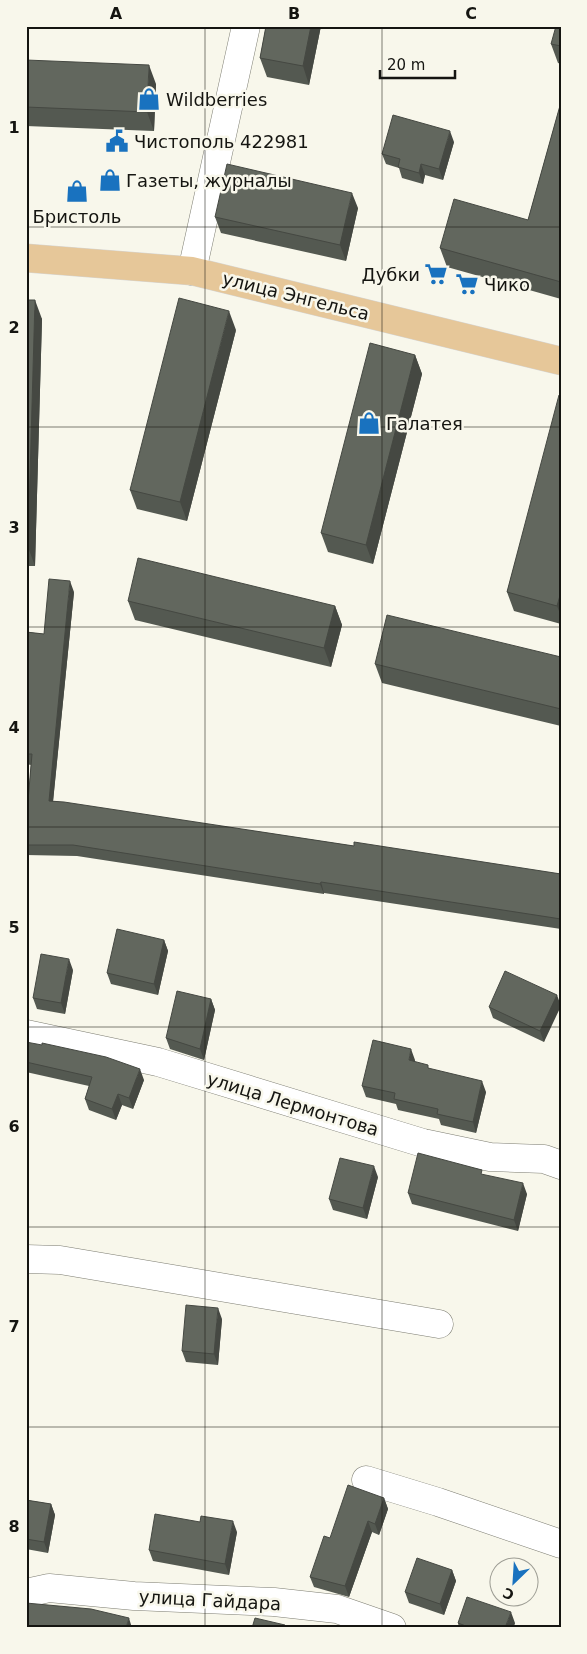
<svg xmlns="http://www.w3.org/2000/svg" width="587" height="1654" font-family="'DejaVu Sans',sans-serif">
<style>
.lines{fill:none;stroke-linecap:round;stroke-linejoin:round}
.minor-casing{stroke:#7d7d72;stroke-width:29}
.major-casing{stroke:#d5d5d4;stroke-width:29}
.minor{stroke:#fff;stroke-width:28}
.major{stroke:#e6c799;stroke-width:28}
.wall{fill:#545951}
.shaded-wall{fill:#454842}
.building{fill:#62675e;stroke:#454842}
.grid{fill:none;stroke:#151511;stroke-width:1;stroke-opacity:0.55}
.labels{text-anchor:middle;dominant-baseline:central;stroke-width:5;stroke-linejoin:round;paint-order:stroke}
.poi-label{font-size:18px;fill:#151511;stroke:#f8f7eb;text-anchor:start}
.street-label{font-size:18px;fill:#151511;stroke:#f8f7eb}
.neatline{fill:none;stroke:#151511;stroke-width:2}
.grid-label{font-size:16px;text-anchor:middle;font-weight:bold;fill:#151511}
</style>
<rect width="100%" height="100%" fill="#f8f7eb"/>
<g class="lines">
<defs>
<path id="minor" d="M 192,271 L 246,26
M 26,1034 L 158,1062 L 423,1143 L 490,1157 L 544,1159 L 561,1165
M 26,1259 L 60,1260 L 439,1324
M 366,1480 L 438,1502 L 561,1544
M 26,1593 L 49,1588 L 134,1596 L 274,1602 L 337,1609 L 392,1628"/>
<path id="major" d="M 26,258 L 192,271 L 561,361"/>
</defs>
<use href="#minor" class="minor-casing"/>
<use href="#major" class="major-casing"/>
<use href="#minor" class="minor"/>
<use href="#major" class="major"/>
</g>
<path class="wall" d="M 266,26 L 321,26 L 309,85 L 267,77 L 260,58 Z
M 561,26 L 561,64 L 558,63 L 551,44 Z
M 26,60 L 156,84 L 154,131 L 26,126 Z
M 561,102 L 561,299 L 447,267 L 440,248 L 528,220 Z
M 454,142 L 443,180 L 425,175 L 423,184 L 402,178 L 399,168 L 386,164 L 382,154 Z
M 358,208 L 346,261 L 221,233 L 215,217 Z
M 26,300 L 42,319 L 35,566 L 26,566 Z
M 236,330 L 187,521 L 137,509 L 130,490 Z
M 415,355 L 422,374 L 373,564 L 328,552 L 321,533 Z
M 561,395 L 561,624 L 514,611 L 507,592 Z
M 74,592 L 53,801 L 354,846 L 561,874 L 561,929 L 324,893 L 324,894 L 77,856 L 26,855 L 26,801 L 28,801 L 31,765 L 26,764 L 26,632 L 44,634 Z
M 128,601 L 335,606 L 342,625 L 331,667 L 135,620 Z
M 561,657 L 561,726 L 382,683 L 375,664 Z
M 164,940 L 168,951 L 158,995 L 111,984 L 107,973 Z
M 73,970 L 65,1014 L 37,1009 L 33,998 Z
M 557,995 L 544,1042 L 493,1018 L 489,1007 Z
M 211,999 L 215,1010 L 204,1060 L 170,1049 L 166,1038 Z
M 26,1042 L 144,1080 L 133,1109 L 122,1105 L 116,1120 L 89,1110 L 85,1099 L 89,1086 L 26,1072 Z
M 415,1060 L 415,1062 L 430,1069 L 486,1092 L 476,1133 L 441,1125 L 439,1119 L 398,1110 L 396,1104 L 366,1097 L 362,1086 Z
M 484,1175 L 527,1194 L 518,1231 L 412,1204 L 408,1193 Z
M 378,1177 L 367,1219 L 333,1210 L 329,1199 Z
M 222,1319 L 218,1365 L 186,1362 L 182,1351 Z
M 384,1498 L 388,1509 L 379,1535 L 372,1532 L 349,1597 L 314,1587 L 310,1577 Z
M 26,1500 L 51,1504 L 55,1515 L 48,1553 L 26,1549 Z
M 237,1532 L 229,1575 L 153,1561 L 149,1550 Z
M 452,1570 L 456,1581 L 444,1615 L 409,1603 L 405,1592 Z
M 458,1623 L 515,1623 L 513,1628 L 459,1628 Z"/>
<path class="shaded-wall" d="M 311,26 L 321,26 L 309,85 L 303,66 Z
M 149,65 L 156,84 L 154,131 L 147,112 Z
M 450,131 L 454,142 L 443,180 L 439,169 Z
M 421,164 L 425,175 L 423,184 L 419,173 Z
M 352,193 L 358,208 L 346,261 L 340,245 Z
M 35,300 L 42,319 L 35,566 L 28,547 Z
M 229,311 L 236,330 L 187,521 L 180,502 Z
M 415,355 L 422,374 L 373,564 L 366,545 Z
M 70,581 L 74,592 L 52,812 L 49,801 Z
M 561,592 L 561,616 L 557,606 Z
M 335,606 L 342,625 L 331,667 L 324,648 Z
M 321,882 L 324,893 L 324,894 L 320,884 Z
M 164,940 L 168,951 L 158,995 L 154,984 Z
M 69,959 L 73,970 L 65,1014 L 61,1003 Z
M 557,995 L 561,1006 L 544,1042 L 540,1031 Z
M 211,999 L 215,1010 L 204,1060 L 200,1049 Z
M 411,1049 L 415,1060 L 413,1071 L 409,1060 Z
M 140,1069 L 144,1080 L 133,1109 L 129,1098 Z
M 482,1081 L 486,1092 L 476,1133 L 473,1122 Z
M 118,1094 L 122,1105 L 116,1120 L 112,1109 Z
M 374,1166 L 378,1177 L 367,1219 L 363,1208 Z
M 523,1183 L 527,1194 L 518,1231 L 514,1220 Z
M 218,1308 L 222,1319 L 218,1365 L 214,1354 Z
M 384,1498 L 388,1509 L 379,1535 L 375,1524 Z
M 51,1504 L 55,1515 L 48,1553 L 44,1542 Z
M 233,1521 L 237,1532 L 229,1575 L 225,1564 Z
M 368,1521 L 372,1532 L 349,1597 L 345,1586 Z
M 452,1570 L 456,1581 L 444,1615 L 440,1604 Z
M 511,1612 L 515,1623 L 513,1628 L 505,1628 Z
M 129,1618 L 132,1628 L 126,1628 Z"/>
<path class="building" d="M 266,26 L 311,26 L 303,66 L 260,58 Z
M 556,26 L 561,26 L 561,46 L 551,44 Z
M 26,60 L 149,65 L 147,112 L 26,107 Z
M 561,102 L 561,282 L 440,248 L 454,199 L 528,220 Z
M 393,115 L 450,131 L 439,169 L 421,164 L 419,173 L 398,167 L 400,159 L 382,154 Z
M 227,164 L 352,193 L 340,245 L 215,217 Z
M 179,298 L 229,311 L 180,502 L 130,490 Z
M 26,300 L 35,300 L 28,547 L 26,547 Z
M 370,343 L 415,355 L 366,545 L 321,533 Z
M 559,395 L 561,395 L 561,592 L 557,606 L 507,592 Z
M 138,558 L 335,606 L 324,648 L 128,601 Z
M 49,579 L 70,581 L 49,801 L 64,802 L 354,846 L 354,842 L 561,874 L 561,919 L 321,882 L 320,884 L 73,845 L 26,845 L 26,801 L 28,801 L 32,754 L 26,754 L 26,632 L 44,634 Z
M 387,615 L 561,657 L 561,709 L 375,664 Z
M 117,929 L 164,940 L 154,984 L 107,973 Z
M 41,954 L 69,959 L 61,1003 L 33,998 Z
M 505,971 L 557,995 L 540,1031 L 489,1007 Z
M 177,991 L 211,999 L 200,1049 L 166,1038 Z
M 373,1040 L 411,1049 L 409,1060 L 428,1065 L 428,1068 L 482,1081 L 473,1122 L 437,1114 L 438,1109 L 394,1099 L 395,1093 L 362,1086 Z
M 26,1042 L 42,1045 L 42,1043 L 106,1057 L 140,1069 L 129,1098 L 118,1094 L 112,1109 L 85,1099 L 92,1077 L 26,1062 Z
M 418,1153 L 482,1170 L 481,1174 L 523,1183 L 514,1220 L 408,1193 Z
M 340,1158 L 374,1166 L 363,1208 L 329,1199 Z
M 186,1305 L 218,1308 L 214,1354 L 182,1351 Z
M 348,1485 L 384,1498 L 375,1524 L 368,1521 L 345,1586 L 310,1577 L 324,1536 L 330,1538 Z
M 26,1500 L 51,1504 L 44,1542 L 26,1539 Z
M 155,1514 L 200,1522 L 201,1516 L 233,1521 L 225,1564 L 149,1550 Z
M 417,1558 L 452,1570 L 440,1604 L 405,1592 Z
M 467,1597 L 511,1612 L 505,1628 L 471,1628 L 458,1623 Z
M 26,1603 L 91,1609 L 129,1618 L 126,1628 L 26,1628 Z
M 255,1618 L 285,1625 L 284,1628 L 252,1628 Z"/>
<path class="grid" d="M 205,26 L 205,1628M 382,26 L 382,1628M 26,227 L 561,227M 26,427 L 561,427M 26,627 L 561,627M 26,827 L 561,827M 26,1027 L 561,1027M 26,1227 L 561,1227M 26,1427 L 561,1427"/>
<defs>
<symbol id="shop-bare" viewBox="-9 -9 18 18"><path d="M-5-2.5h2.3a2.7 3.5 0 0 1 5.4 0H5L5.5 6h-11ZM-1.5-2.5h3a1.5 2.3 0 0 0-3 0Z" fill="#1972bf" stroke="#f8f7eb" stroke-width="2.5" paint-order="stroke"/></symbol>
<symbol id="civic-bare" viewBox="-9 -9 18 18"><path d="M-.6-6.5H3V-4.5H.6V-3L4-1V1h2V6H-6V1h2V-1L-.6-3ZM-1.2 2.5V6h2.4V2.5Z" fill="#1972bf" stroke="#f8f7eb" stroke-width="2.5" paint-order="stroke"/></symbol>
<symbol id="supermarket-bare" viewBox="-9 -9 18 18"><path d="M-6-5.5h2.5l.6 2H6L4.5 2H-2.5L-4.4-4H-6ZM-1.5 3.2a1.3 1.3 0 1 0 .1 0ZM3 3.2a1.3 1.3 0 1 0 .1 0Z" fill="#1972bf" stroke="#f8f7eb" stroke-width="2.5" paint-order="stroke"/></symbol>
</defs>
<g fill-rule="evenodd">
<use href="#shop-bare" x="133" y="83" width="32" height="32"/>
<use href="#civic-bare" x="101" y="125" width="32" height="32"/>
<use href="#shop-bare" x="94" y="164" width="32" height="32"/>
<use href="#shop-bare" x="61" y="175" width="32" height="32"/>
<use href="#supermarket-bare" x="420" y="258" width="32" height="32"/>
<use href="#supermarket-bare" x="451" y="268" width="32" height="32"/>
<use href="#shop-bare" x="353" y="407" width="32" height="32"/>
</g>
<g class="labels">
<g class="poi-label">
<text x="166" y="99">Wildberries</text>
<text x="134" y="141">Чистополь 422981</text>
<text x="126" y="180">Газеты, журналы</text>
<text x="77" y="216" text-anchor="middle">Бристоль</text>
<text x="420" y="274" text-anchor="end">Дубки</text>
<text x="484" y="284">Чико</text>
<text x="386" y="423">Галатея</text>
</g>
<g class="street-label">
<text transform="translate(296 296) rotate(14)">улица Энгельса</text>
<text transform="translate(293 1104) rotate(17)">улица Лермонтова</text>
<text transform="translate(210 1600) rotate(3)">улица Гайдара</text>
</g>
</g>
<rect width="587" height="1654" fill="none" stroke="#f8f7eb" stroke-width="55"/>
<g transform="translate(514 1582) rotate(205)"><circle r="24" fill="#f8f7eb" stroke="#9d9d94"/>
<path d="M0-4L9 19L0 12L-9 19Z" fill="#1972bf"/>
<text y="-8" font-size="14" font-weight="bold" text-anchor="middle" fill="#151511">С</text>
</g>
<path d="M380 70v8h75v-8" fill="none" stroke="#151511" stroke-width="2.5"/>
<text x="387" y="70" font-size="15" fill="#151511" stroke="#f8f7eb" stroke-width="4" paint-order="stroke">20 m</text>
<rect x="28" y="28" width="532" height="1598" class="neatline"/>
<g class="grid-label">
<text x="116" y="19">A</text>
<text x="294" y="19">B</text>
<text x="471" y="19">C</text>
<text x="14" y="133">1</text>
<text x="14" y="333">2</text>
<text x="14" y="533">3</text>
<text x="14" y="733">4</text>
<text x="14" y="933">5</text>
<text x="14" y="1132">6</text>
<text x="14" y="1332">7</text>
<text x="14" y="1532">8</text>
</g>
</svg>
